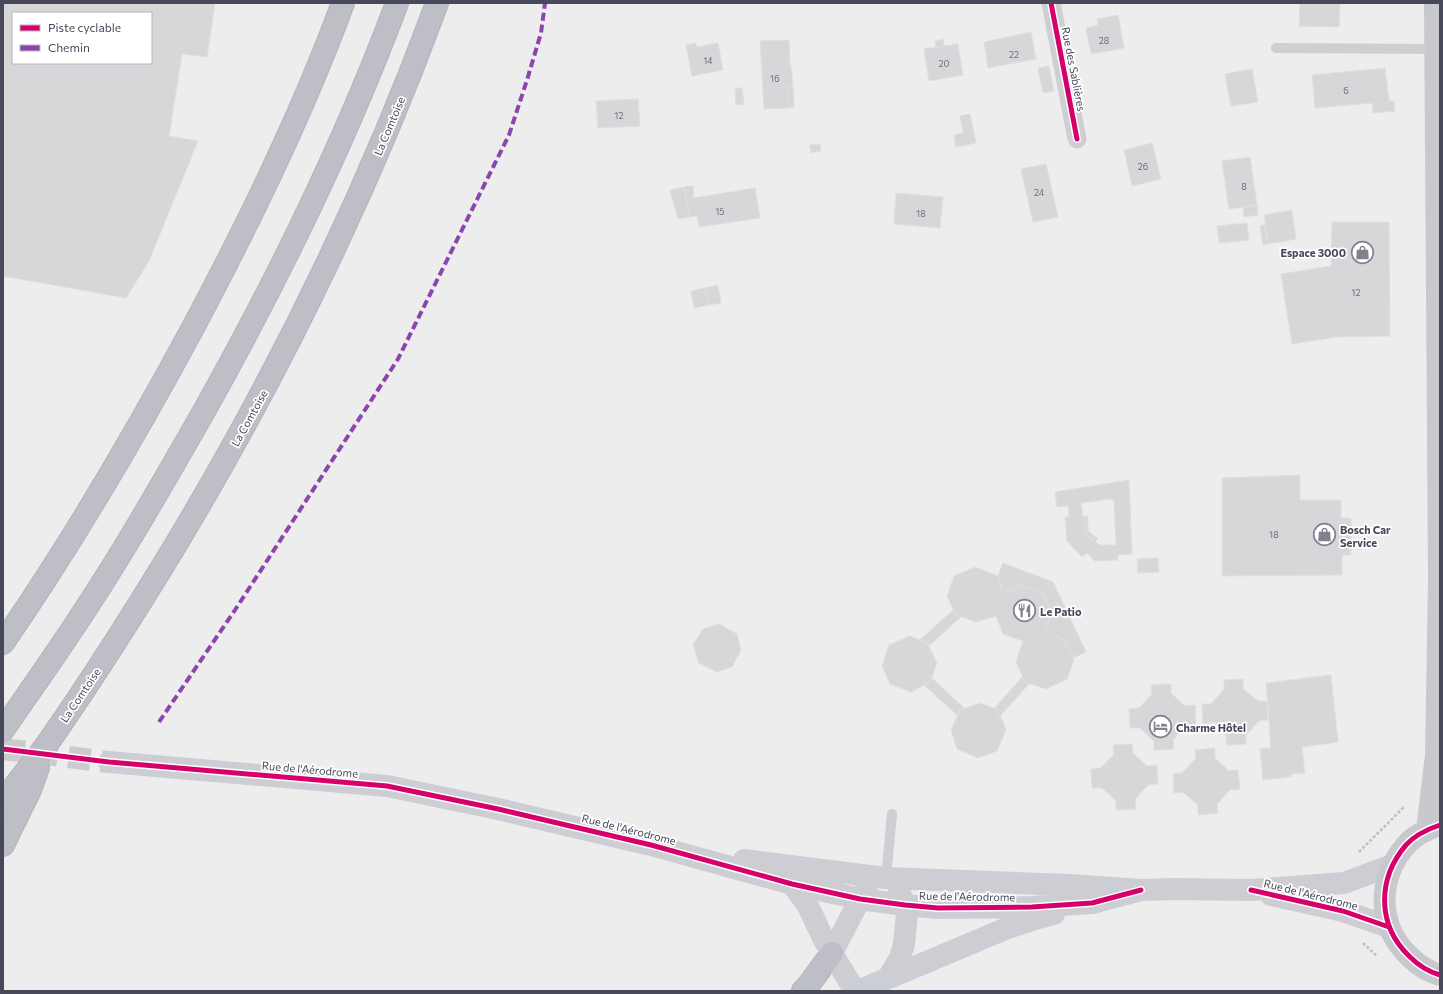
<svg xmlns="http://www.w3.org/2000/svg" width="1443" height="994" font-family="Commissioner,sans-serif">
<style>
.building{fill:#d7d6d9;stroke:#dfdfe0;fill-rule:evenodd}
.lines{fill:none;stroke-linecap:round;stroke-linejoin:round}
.secondary-tunnel{stroke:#cccccf;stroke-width:22;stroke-dasharray:22 11;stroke-linecap:butt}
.highway-casing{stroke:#b3b3bc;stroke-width:24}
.path{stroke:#b9c3c4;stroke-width:2.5;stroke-dasharray:3 2;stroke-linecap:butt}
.lane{stroke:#ceced3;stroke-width:10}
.street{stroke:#ceced3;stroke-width:19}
.secondary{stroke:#cdced3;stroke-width:22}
.primary{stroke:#c8c9ce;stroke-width:22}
.highway{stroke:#bdbec6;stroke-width:22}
.quiet{stroke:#8e44ad;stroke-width:4;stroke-dasharray:8 4;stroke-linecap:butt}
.cycleway-casing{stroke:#fff;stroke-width:8}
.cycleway{stroke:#d6006c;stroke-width:5}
.labels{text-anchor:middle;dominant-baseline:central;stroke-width:3.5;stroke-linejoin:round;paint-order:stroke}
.number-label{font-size:9px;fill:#6b6e7a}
.street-label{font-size:11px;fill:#454959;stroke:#fff}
.poi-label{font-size:11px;font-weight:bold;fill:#454959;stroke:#fff;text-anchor:start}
</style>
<rect width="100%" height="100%" fill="#eeeded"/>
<path class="building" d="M 3,3 L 215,3 L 207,57 L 182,54 L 169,136 L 198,141 L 149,261 L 126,298 L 3,276 ZM 13,13 L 151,13 L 151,63 L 13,63 Z
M 1300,3 L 1340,3 L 1339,27 L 1299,26 Z
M 1118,15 L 1124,48 L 1091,54 L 1086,28 L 1098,25 L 1097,19 Z
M 1031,32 L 1036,59 L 988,68 L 984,42 Z
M 943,39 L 944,46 L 936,47 L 935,41 Z
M 789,40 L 790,65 L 791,65 L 793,86 L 788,86 L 789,108 L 764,109 L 760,41 Z
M 696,43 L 697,47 L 718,43 L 723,70 L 692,76 L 686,45 Z
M 958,44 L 963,75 L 929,81 L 924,49 Z
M 1049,66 L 1054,91 L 1043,93 L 1038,68 Z
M 1385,68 L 1389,101 L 1394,101 L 1395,111 L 1373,113 L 1372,103 L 1315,108 L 1312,75 Z
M 1252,69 L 1258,102 L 1231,106 L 1225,74 Z
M 788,86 L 793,86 L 794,107 L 789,108 Z
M 735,88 L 742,88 L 744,104 L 736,105 Z
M 638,99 L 640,126 L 598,128 L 596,101 Z
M 970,114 L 976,143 L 956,147 L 954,135 L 963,133 L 960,116 Z
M 1152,143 L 1161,179 L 1132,186 L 1124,150 Z
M 820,144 L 821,151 L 811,153 L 810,145 Z
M 1250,157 L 1257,205 L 1229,209 L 1222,161 Z
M 1046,164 L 1058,217 L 1033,222 L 1021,169 Z
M 693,186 L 694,198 L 755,188 L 760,218 L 699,227 L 697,216 L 690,217 L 684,187 Z
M 684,187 L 690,217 L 678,219 L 670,190 Z
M 896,193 L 943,197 L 940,228 L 894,224 Z
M 1257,205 L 1258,215 L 1244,217 L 1243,207 Z
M 1292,210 L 1296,239 L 1268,244 L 1264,215 Z
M 1332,222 L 1389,222 L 1390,336 L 1336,337 L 1292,344 L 1281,274 L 1331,266 Z
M 1247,223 L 1249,240 L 1219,243 L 1217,226 Z
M 1260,225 L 1265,225 L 1268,244 L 1263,245 Z
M 718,285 L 721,303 L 709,305 L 705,288 Z
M 705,288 L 709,305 L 694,308 L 691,291 Z
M 1300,475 L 1300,500 L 1341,500 L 1341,518 L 1351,518 L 1351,555 L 1342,555 L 1342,575 L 1222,576 L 1222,478 Z
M 1129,480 L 1132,554 L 1118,555 L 1118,560 L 1095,561 L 1087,553 L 1082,557 L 1067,541 L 1065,517 L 1069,517 L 1068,506 L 1057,507 L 1055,492 ZM 1110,499 L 1114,501 L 1116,545 L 1099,545 L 1085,533 L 1084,516 L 1083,516 L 1081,503 Z
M 1084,516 L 1088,516 L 1088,531 L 1098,539 L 1095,542 L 1085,533 Z
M 1158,558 L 1159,572 L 1138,573 L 1137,559 Z
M 1003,563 L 1053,582 L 1086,652 L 1073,658 L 1065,640 L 1045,632 L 1052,612 L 1043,593 L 1022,585 L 1003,593 L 998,576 Z
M 975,567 L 998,576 L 1003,593 L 1022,585 L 1043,593 L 1052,612 L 1045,632 L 1065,640 L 1074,660 L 1067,679 L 1046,689 L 1025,682 L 1016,662 L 1023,641 L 1003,634 L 996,616 L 976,622 L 956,615 L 947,596 L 954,576 Z
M 953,610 L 956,615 L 961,617 L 929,646 L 927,643 L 920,640 Z
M 719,624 L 737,634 L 741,650 L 732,667 L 717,672 L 699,663 L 693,645 L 703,629 Z
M 910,636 L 927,643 L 937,663 L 930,682 L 911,692 L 890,684 L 882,666 L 889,645 Z
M 1331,675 L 1338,742 L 1302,747 L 1305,773 L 1291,774 L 1291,777 L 1263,780 L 1260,749 L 1271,748 L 1266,683 Z
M 1022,677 L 1025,682 L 1030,683 L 1000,716 L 998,710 L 994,709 Z
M 932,678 L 964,708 L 960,710 L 957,715 L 924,685 L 930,682 Z
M 1243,679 L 1243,689 L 1258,701 L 1267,701 L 1268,720 L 1259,721 L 1246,735 L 1246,744 L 1227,745 L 1226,736 L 1215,722 L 1203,724 L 1202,704 L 1211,704 L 1224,689 L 1224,680 Z
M 1171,684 L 1171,693 L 1185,706 L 1195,705 L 1196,725 L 1186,725 L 1173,740 L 1174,749 L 1154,750 L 1154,741 L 1140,728 L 1130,728 L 1129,709 L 1139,708 L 1152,694 L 1151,685 Z
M 980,703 L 998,710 L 1006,730 L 997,751 L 978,758 L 957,749 L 951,730 L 960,710 Z
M 1132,744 L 1133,753 L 1147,766 L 1157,765 L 1158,784 L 1148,785 L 1135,799 L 1136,809 L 1116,810 L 1116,801 L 1102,788 L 1092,788 L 1091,769 L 1101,768 L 1114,754 L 1113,745 Z
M 1215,748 L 1215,758 L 1229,771 L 1238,770 L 1240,789 L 1230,790 L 1217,804 L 1218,813 L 1198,815 L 1198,805 L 1183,792 L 1174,793 L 1173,774 L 1182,773 L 1196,758 L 1195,750 Z"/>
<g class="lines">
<path class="secondary-tunnel" d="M 3,749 L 109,762"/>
<defs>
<path id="highway" d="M 3,643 C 73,541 136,434 195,324 C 250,220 302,114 343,3
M 3,730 C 30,691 57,653 83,613 C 126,548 164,481 203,413 C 277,281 344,145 397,3
M 3,802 C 18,781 35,761 50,740 C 93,678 133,615 172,551 C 277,377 367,194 437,3
M 3,845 L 30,790 L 38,768
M 803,991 L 807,987 L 832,953"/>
</defs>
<use href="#highway" class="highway-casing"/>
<path class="path" d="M 1359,852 L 1405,806
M 1363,943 L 1377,956"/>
<path class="lane" d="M 1276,48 L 1435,49
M 886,878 L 892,814"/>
<path class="street" d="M 1051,3 L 1077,139"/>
<path class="secondary" d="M 109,762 L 387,786 L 498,809 L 651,845 L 792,884 L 860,899 L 905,905 L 938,908 L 1032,907 L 1092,903 L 1141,890
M 744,860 L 886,878 L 1071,885 L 1141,890 L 1174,889 L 1251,890 L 1344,883 L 1392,865
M 792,884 L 808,906 L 824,940 L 852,986 L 857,991
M 1271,895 L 1343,911 L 1389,927
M 832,953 L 860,899 L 867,887
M 888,978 L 900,958 L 904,944 L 907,913 L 905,905 L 899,891
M 858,991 L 1005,929 L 1032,920 L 1054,914"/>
<path class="primary" d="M 1440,825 C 1428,829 1414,836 1406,845 C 1377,879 1377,925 1409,956 C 1417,964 1429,972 1440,975
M 1427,830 L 1436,755 L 1439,580 L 1435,3"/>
<use href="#highway" class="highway"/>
<path class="quiet" d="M 159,722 L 235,610 L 398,359 L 509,135 L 527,80 L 541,33 L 545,3"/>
<defs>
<path id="cycleway" d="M 1051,3 L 1077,139
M 3,749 L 109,762 L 387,786 L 498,809 L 651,845 L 792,884 L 860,899 L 905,905 L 938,908 L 1032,907 L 1092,903 L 1141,890
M 1440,825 C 1428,829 1414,836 1406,845 C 1377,879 1377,925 1409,956 C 1417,964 1429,972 1440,975
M 1251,890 L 1343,911 L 1389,927"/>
</defs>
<use href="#cycleway" class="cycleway-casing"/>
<use href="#cycleway" class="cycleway"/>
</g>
<defs>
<symbol id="shop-ring" viewBox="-11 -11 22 22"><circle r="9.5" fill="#fff" stroke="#80828d" stroke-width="1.5"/><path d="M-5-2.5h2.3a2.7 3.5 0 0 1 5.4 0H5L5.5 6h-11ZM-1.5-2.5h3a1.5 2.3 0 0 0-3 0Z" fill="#80828d"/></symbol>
<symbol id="restaurant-ring" viewBox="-11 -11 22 22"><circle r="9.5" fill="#fff" stroke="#80828d" stroke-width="1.5"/><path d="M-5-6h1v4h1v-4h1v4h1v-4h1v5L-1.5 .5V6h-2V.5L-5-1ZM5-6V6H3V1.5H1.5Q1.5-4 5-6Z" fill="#80828d"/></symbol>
<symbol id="hotel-ring" viewBox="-11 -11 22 22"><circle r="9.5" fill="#fff" stroke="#80828d" stroke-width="1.5"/><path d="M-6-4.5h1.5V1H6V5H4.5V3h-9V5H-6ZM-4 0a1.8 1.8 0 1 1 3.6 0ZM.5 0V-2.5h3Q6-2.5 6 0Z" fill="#80828d"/></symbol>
</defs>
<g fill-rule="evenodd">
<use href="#shop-ring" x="1350" y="240" width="25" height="25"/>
<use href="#shop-ring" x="1312" y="522" width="25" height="25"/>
<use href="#restaurant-ring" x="1012" y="598" width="25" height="25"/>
<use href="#hotel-ring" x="1148" y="714" width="25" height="25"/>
</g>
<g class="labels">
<g class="number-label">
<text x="1104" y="40">28</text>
<text x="1014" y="54">22</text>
<text x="708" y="60">14</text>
<text x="944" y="63">20</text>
<text x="775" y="78">16</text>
<text x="1346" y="90">6</text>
<text x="619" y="115">12</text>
<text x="1143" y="166">26</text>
<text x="1244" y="186">8</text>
<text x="1039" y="192">24</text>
<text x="720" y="211">15</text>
<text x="921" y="213">18</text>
<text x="1356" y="292">12</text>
<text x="1274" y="534">18</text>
</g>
<g class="street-label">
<text transform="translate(1074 69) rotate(79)">Rue des Sablières</text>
<text transform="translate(389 126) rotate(-67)">La Comtoise</text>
<text transform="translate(249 418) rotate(-61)">La Comtoise</text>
<text transform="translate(80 695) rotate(-56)">La Comtoise</text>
<text transform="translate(310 769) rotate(5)">Rue de l'Aérodrome</text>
<text transform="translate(629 829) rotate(14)">Rue de l'Aérodrome</text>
<text transform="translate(1311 894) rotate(14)">Rue de l'Aérodrome</text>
<text transform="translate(967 896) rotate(1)">Rue de l'Aérodrome</text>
</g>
<g class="poi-label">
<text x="1346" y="252" text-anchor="end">Espace 3000</text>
<text x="1340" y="529">Bosch Car<tspan x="1340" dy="13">Service</tspan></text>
<text x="1040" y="611">Le Patio</text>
<text x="1176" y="727">Charme Hôtel</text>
</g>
</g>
<rect width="1443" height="994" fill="none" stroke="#454959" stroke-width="8"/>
<rect x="12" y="12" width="140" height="52" fill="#ffffff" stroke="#b5b6bd"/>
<rect x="20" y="25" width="20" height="6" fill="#d6006c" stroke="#b5b6bd"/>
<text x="48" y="32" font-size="12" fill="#454959">Piste cyclable</text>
<rect x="20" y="45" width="20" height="6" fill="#8e44ad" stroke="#b5b6bd"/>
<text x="48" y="52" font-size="12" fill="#454959">Chemin</text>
</svg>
